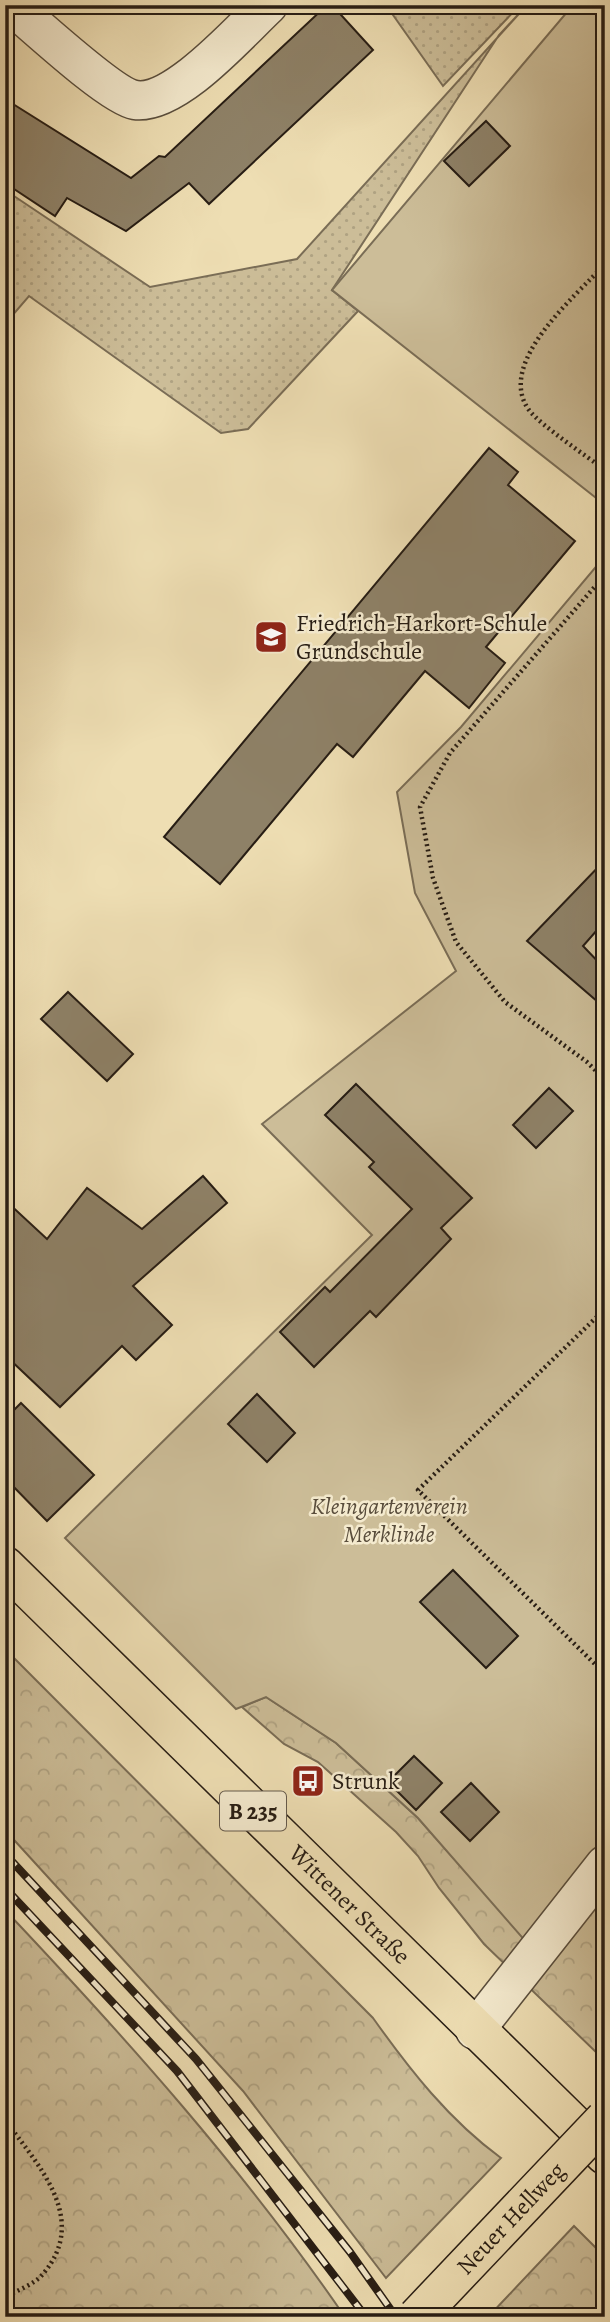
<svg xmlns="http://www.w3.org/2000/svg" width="610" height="2322" font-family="Alegreya,serif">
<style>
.grass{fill:url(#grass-dots);stroke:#7a6d56;stroke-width:2}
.forest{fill:url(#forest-crowns);stroke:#7a6d56;stroke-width:2}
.garden{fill:#ccbd98;stroke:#7a6d56;stroke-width:2}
.building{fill:#8e8167;stroke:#271d14;stroke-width:2}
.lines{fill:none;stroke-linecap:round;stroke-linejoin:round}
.minor-casing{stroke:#594d3c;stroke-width:41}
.major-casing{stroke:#271d14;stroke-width:41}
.path{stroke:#271d14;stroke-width:4.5;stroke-dasharray:2 3.5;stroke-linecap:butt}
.minor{stroke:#f4eace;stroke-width:38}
.major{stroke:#eedeb3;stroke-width:38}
.rail-casing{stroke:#271d14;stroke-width:8}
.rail{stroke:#f4eace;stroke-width:5;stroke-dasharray:16;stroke-linecap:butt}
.major-bridge-casing{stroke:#271d14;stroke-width:41;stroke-linecap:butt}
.major-bridge{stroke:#eedeb3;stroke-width:38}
.labels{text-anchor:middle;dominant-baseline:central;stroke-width:5;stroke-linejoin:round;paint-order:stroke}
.shield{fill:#f4eace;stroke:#645a4c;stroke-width:2}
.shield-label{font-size:23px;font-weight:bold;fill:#271d14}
.poi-label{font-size:24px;fill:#271d14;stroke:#f4eace;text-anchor:start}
.park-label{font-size:24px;font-style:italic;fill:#594d3c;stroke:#f4eace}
.street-label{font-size:24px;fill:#271d14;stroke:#f4eace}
</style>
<defs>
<pattern id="grass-dots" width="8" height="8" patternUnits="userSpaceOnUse" patternTransform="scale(1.75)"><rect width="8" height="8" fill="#ccbd98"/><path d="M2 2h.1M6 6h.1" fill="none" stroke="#afa282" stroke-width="1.8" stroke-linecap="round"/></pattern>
<pattern id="forest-crowns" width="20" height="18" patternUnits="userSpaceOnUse" patternTransform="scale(1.75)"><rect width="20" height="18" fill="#ccbd98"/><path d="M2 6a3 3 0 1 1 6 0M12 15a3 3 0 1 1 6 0" fill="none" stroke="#afa282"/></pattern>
</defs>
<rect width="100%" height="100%" fill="#eedeb3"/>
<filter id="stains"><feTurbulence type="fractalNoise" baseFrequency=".00286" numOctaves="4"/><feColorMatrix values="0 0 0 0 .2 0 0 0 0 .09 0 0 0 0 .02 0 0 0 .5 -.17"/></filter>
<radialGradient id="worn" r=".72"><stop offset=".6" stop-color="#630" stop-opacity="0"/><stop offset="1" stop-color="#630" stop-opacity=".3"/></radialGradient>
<path class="grass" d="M 386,5 L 520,5 L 443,86 Z
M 527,5 L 499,35 L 332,290 L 358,311 L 248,429 L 221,433 L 29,296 L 5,324 L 5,190 L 150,287 L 297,259 Z"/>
<path class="forest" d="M 5,1649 L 373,2018 C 410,2070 449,2120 501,2158 L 386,2278 L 243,2091 L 5,1830 Z
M 266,1697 L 336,1743 L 418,1818 L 528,1942 L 605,1840 L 605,2046 L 598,2054 L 484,1944 L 439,1888 L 418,1856 L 396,1832 L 318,1762 L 284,1744 L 242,1707 Z
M 5,1910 C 126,2038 245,2171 345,2317 L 5,2317 Z
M 574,2226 L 605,2257 L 605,2311 L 599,2317 L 488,2317 Z"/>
<path class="garden" d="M 573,5 L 605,5 L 605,505 L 332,290 Z
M 605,556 L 605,1840 L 527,1943 L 418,1818 L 336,1743 L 266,1697 L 236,1709 L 65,1538 L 372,1235 L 262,1124 L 456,971 L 415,893 L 397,792 L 461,727 Z"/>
<path class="building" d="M 327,5 L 332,5 L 373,50 L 209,204 L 189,183 L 126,231 L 67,198 L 55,216 L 5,183 L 5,99 L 131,178 L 159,156 L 165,157 Z
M 486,121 L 510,146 L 469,186 L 444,161 Z
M 489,448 L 518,472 L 508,485 L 575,541 L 486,647 L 505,663 L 469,708 L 425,671 L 353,757 L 337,744 L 220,884 L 164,837 Z
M 605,860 L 605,921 L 583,946 L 605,969 L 605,1008 L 527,941 Z
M 68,992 L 133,1054 L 107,1081 L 41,1019 Z
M 356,1084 L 472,1198 L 441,1228 L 451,1239 L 376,1317 L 370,1311 L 314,1367 L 280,1332 L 325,1287 L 330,1292 L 412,1209 L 369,1167 L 374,1162 L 325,1115 Z
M 549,1088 L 573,1111 L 536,1148 L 513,1125 Z
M 203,1176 L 227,1203 L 133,1286 L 172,1325 L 136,1360 L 122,1346 L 60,1407 L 5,1355 L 5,1200 L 47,1239 L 87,1188 L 142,1229 Z
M 257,1394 L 295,1433 L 267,1462 L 228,1424 Z
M 21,1403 L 94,1475 L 47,1521 L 5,1478 L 5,1419 Z
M 453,1570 L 518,1636 L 486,1668 L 420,1602 Z
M 414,1756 L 442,1783 L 416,1810 L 388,1782 Z
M 471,1783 L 499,1812 L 470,1841 L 441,1812 Z"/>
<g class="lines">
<defs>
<path id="minor" d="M 11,5 C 34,24 111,96 135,100 C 175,106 240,31 268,5
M 475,2030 L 605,1865"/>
<g id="major">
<path id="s1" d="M 5,1566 L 605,2155"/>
</g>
</defs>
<use href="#minor" class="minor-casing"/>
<use href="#major" class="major-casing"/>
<path class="path" d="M 605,264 C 575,297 495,363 529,410 C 540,425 588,457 605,470
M 605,575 L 450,753 L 420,807 L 433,878 L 456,942 L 505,1002 L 587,1062 L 605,1080
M 605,1309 L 418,1490 L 605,1674
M 5,2120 C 38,2165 90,2219 43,2274 C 35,2284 16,2291 5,2297"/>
<use href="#minor" class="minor"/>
<use href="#major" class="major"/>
<defs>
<path id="rail" d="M 5,1854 L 196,2059 L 350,2252 L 396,2317
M 5,1888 L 177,2071 L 366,2317"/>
</defs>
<use href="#rail" class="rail-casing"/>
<use href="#rail" class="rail"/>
<defs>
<g id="major-bridge">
<path id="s2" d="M 417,2317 L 605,2119"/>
</g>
</defs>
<use href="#major-bridge" class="major-bridge-casing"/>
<use href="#major-bridge" class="major-bridge"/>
</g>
<defs>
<symbol id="school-square" viewBox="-11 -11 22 22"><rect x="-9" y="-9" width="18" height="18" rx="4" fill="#8f2418" stroke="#f4eace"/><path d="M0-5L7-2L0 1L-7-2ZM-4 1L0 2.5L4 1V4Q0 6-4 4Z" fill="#fff"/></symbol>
<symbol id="bus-square" viewBox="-11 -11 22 22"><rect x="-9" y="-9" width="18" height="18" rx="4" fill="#8f2418" stroke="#f4eace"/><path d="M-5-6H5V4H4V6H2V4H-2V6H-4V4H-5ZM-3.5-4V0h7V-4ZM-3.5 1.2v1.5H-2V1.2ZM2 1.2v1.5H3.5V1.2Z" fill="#fff"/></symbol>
</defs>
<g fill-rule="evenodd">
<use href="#school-square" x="252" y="618" width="38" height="38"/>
<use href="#bus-square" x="289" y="1762" width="38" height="38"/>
</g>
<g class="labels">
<rect class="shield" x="220" y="1791.5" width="66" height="39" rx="5"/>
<g class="shield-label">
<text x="253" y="1811">B 235</text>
</g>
<g class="poi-label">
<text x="296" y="623">Friedrich-Harkort-Schule<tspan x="296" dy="28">Grundschule</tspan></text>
<text x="332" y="1781">Strunk</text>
</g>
<g class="park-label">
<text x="389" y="1506">Kleingartenverein<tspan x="389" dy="28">Merklinde</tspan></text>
</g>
<g class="street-label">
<text stroke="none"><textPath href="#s1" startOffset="483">Wittener Straße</textPath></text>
<text stroke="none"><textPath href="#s2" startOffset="136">Neuer Hellweg</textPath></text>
</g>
</g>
<rect width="610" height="2322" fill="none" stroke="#eedeb3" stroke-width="28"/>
<rect x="7" y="7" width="596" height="2308" fill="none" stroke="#271d14" stroke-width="3.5"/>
<rect x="14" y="14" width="582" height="2294" fill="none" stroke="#271d14" stroke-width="2"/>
<rect width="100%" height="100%" filter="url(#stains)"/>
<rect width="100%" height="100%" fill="url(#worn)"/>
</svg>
